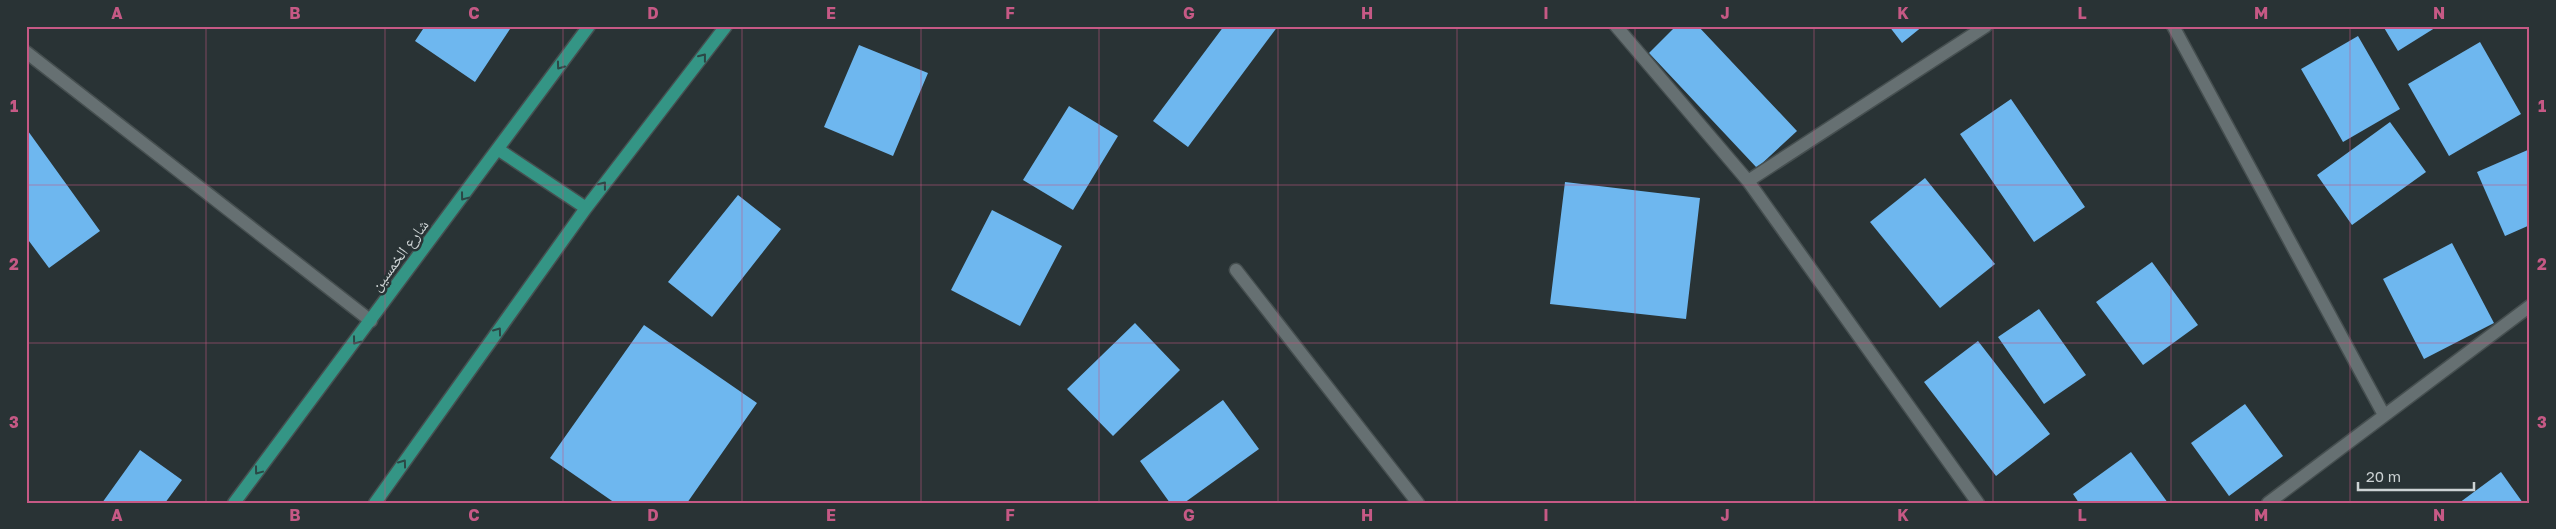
<svg xmlns="http://www.w3.org/2000/svg" width="2556" height="529" font-family="'Golos Text','Noto Naskh Arabic',sans-serif">
<style>
.building{fill:#6eb7ef}
.lines{fill:none;stroke-linecap:round;stroke-linejoin:round}
.street-casing{stroke:#464f50;stroke-width:15}
.primary-casing{stroke:#464f50;stroke-width:15}
.street{stroke:#667072;stroke-width:12}
.primary{stroke:#349585;stroke-width:12}
.oneway{stroke:#2b4745}
.grid{fill:none;stroke:#c65985;stroke-width:1;stroke-opacity:0.55}
.labels{text-anchor:middle;dominant-baseline:central;stroke-width:5;stroke-linejoin:round;paint-order:stroke}
.street-label{font-size:16px;fill:#cdd3d4;stroke:#293335}
.neatline{fill:none;stroke:#c65985;stroke-width:2}
.grid-label{font-size:16px;text-anchor:middle;font-weight:bold;fill:#c65985}
</style>
<rect width="100%" height="100%" fill="#293335"/>
<path class="building" d="M 425,26 L 512,26 L 475,82 L 415,41 Z
M 1224,26 L 1278,26 L 1188,147 L 1153,121 Z
M 1676,26 L 1698,26 L 1797,131 L 1757,168 L 1649,53 Z
M 1889,26 L 1923,26 L 1902,43 Z
M 2383,26 L 2438,26 L 2398,51 Z
M 2358,36 L 2400,109 L 2343,142 L 2301,69 Z
M 2480,42 L 2521,114 L 2449,156 L 2408,84 Z
M 859,45 L 928,73 L 893,156 L 824,127 Z
M 2011,99 L 2085,207 L 2034,242 L 1960,134 Z
M 1069,106 L 1118,136 L 1073,210 L 1023,180 Z
M 2390,122 L 2426,172 L 2352,225 L 2317,175 Z
M 28,131 L 100,231 L 49,268 L 26,237 Z
M 2530,149 L 2530,225 L 2505,236 L 2477,172 Z
M 1925,178 L 1995,264 L 1940,308 L 1870,222 Z
M 1565,182 L 1700,198 L 1686,319 L 1550,304 Z
M 738,195 L 781,229 L 712,317 L 668,282 Z
M 992,210 L 1062,246 L 1020,326 L 951,290 Z
M 2452,243 L 2494,323 L 2424,359 L 2383,279 Z
M 2152,262 L 2198,325 L 2143,365 L 2096,302 Z
M 2039,309 L 2086,375 L 2044,404 L 1998,337 Z
M 1135,323 L 1180,370 L 1113,436 L 1067,389 Z
M 644,325 L 757,403 L 687,503 L 615,503 L 550,458 Z
M 1978,341 L 2050,434 L 1996,476 L 1924,382 Z
M 1223,400 L 1259,449 L 1184,503 L 1170,503 L 1140,461 Z
M 2245,404 L 2283,456 L 2229,496 L 2191,443 Z
M 140,450 L 182,480 L 165,503 L 102,503 Z
M 2131,452 L 2168,503 L 2079,503 L 2073,494 Z
M 2501,472 L 2523,503 L 2459,503 Z"/>
<g class="lines">
<defs>
<path id="street" d="M 1616,26 L 1748,181 L 1978,503
M 2173,26 L 2384,415
M 26,52 L 371,321
M 1748,181 L 1986,26
M 1236,270 L 1418,503
M 2268,503 L 2530,306"/>
<path id="primary" d="M 499,150 L 586,208
M 234,503 L 589,26
M 375,503 L 586,208 L 726,26"/>
</defs>
<use href="#street" class="street-casing"/>
<use href="#primary" class="primary-casing"/>
<use href="#street" class="street"/>
<use href="#primary" class="primary"/>
</g>
<defs><path id="oneway-chevron" d="M-2-3.5L2.5 0L-2 3.5" fill="none" stroke-width="1.6" stroke-linecap="round" stroke-linejoin="round" transform="scale(1.25)"/></defs>
<g class="oneway">
<use href="#oneway-chevron" transform="translate(703 57) rotate(-52)"/>
<use href="#oneway-chevron" transform="translate(560 66) rotate(126)"/>
<use href="#oneway-chevron" transform="translate(603 185) rotate(-52)"/>
<use href="#oneway-chevron" transform="translate(464 197) rotate(127)"/>
<use href="#oneway-chevron" transform="translate(498 331) rotate(-54)"/>
<use href="#oneway-chevron" transform="translate(356 341) rotate(127)"/>
<use href="#oneway-chevron" transform="translate(403 463) rotate(-54)"/>
<use href="#oneway-chevron" transform="translate(258 471) rotate(127)"/>
</g>
<path class="grid" d="M 206,26 L 206,503M 385,26 L 385,503M 563,26 L 563,503M 742,26 L 742,503M 921,26 L 921,503M 1099,26 L 1099,503M 1278,26 L 1278,503M 1457,26 L 1457,503M 1635,26 L 1635,503M 1814,26 L 1814,503M 1993,26 L 1993,503M 2171,26 L 2171,503M 2350,26 L 2350,503M 26,185 L 2530,185M 26,343 L 2530,343"/>
<g class="labels">
<g class="street-label">
<text transform="translate(399 255) rotate(-53)">شارع الخمسين</text>
</g>
</g>
<rect width="2556" height="529" fill="none" stroke="#293335" stroke-width="55"/>
<path d="M2358 482v8h116v-8" fill="none" stroke="#cdd3d4" stroke-width="2.5"/>
<text x="2366" y="482" font-size="15" fill="#cdd3d4" stroke="#293335" stroke-width="4" paint-order="stroke">20 m</text>
<rect x="28" y="28" width="2500" height="474" class="neatline"/>
<g class="grid-label">
<text x="117" y="19">A</text>
<text x="295" y="19">B</text>
<text x="474" y="19">C</text>
<text x="653" y="19">D</text>
<text x="831" y="19">E</text>
<text x="1010" y="19">F</text>
<text x="1189" y="19">G</text>
<text x="1367" y="19">H</text>
<text x="1546" y="19">I</text>
<text x="1725" y="19">J</text>
<text x="1903" y="19">K</text>
<text x="2082" y="19">L</text>
<text x="2261" y="19">M</text>
<text x="2439" y="19">N</text>
<text x="14" y="112">1</text>
<text x="2542" y="112">1</text>
<text x="14" y="270">2</text>
<text x="2542" y="270">2</text>
<text x="14" y="428">3</text>
<text x="2542" y="428">3</text>
<text x="117" y="521">A</text>
<text x="295" y="521">B</text>
<text x="474" y="521">C</text>
<text x="653" y="521">D</text>
<text x="831" y="521">E</text>
<text x="1010" y="521">F</text>
<text x="1189" y="521">G</text>
<text x="1367" y="521">H</text>
<text x="1546" y="521">I</text>
<text x="1725" y="521">J</text>
<text x="1903" y="521">K</text>
<text x="2082" y="521">L</text>
<text x="2261" y="521">M</text>
<text x="2439" y="521">N</text>
</g>
</svg>
